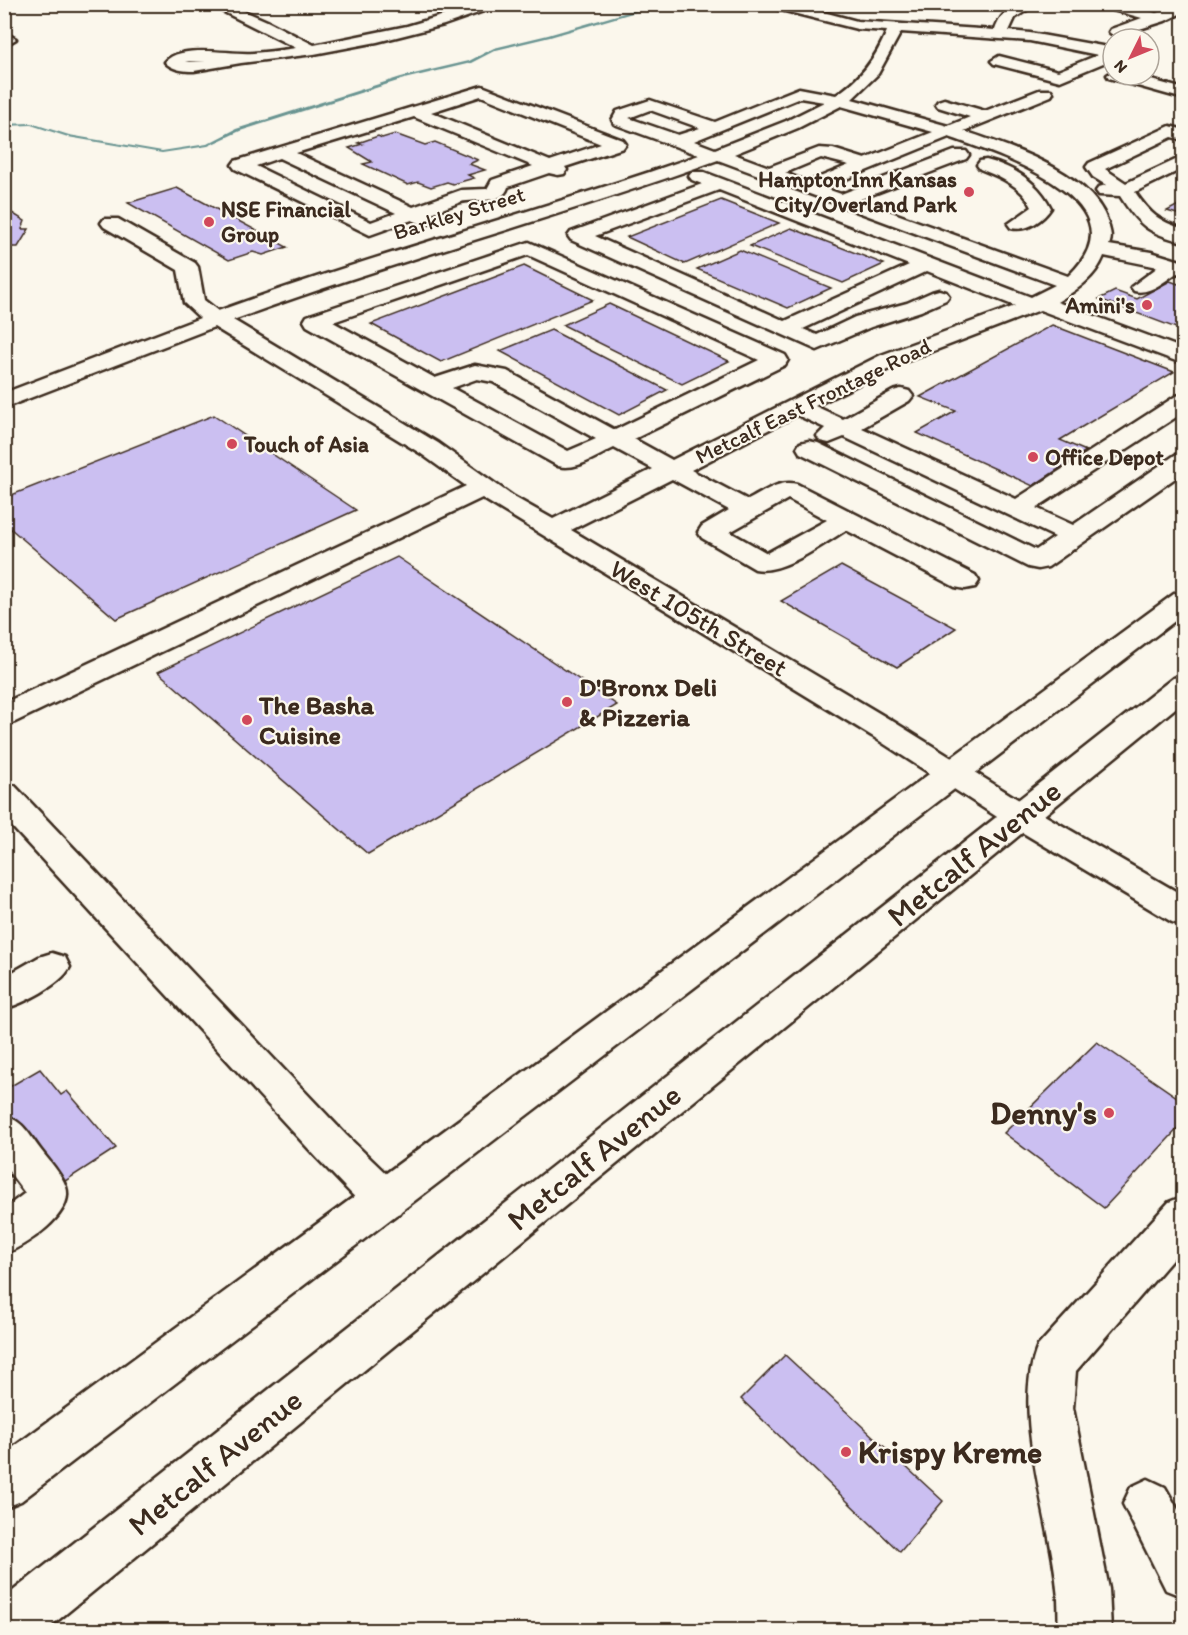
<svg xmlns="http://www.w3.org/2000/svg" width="1188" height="1635" font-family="Itim,sans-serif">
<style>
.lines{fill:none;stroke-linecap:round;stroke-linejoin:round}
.stream{fill:#699491;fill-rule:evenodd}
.building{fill:#cbbff1;stroke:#3b2a1e;stroke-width:1.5}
.minor-casing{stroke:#3b2a1e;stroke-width:5}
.major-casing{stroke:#3b2a1e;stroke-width:5}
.minor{fill:#fbf7ec;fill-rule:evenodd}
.major{fill:#fbf7ec;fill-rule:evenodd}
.poi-dot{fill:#d1495b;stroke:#fbf7ec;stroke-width:2}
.labels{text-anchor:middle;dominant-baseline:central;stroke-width:4.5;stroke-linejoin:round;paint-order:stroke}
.far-poi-label{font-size:22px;font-weight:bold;fill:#3b2a1e;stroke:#fbf7ec;text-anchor:start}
.far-street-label{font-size:22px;fill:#3b2a1e;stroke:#fbf7ec}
.street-label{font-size:26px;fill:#3b2a1e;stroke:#fbf7ec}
.poi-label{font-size:26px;font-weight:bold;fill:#3b2a1e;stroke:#fbf7ec;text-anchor:start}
.near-street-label{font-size:32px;fill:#3b2a1e;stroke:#fbf7ec}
.near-poi-label{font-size:32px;font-weight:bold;fill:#3b2a1e;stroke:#fbf7ec;text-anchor:end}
</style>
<rect width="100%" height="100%" fill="#fbf7ec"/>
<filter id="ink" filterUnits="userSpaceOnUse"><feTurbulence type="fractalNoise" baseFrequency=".0167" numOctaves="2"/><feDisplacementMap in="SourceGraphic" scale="12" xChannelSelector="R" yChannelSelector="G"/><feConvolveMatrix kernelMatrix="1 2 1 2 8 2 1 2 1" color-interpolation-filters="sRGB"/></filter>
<g filter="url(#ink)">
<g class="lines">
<path class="stream" d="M 655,4 L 663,4 L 550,37 L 496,50 L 471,63 L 404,79 L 240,131 L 208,146 L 162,153 L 68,137 L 31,125 L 4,126 L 4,124 L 31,123 L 69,135 L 162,151 L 207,144 L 236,129 L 401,77 L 469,61 L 494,48 L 548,35 Z"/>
</g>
<path class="building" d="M 395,134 L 425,145 L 435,142 L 478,160 L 469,164 L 485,170 L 468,175 L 474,178 L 453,184 L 447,182 L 431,187 L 418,182 L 408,185 L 363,164 L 372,162 L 349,148 L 362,144 L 358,143 L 378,136 L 382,138 Z
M 177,188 L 287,247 L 263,255 L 253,252 L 229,260 L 128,203 Z
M 721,200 L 779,223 L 685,264 L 627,237 Z
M 1184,202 L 1184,216 L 1167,211 Z
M 4,208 L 25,221 L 22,229 L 29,229 L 18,247 L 4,247 Z
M 791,228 L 884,264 L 843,283 L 750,246 Z
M 740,250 L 831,288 L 788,308 L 697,269 Z
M 524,266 L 593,300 L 441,362 L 371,324 Z
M 1170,281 L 1184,286 L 1184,331 L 1099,299 L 1115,291 L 1137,299 Z
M 609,304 L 729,361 L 682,384 L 563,325 Z
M 1052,325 L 1174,372 L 1060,440 L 1086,451 L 1033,486 L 917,433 L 956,411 L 920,397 Z
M 551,330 L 667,390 L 619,415 L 500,351 Z
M 214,415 L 356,510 L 116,619 L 4,523 L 4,498 Z
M 397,557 L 617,705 L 368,854 L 158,672 Z
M 841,566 L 956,628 L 897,667 L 781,601 Z
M 1097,1042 L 1184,1102 L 1184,1122 L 1104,1208 L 1004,1133 Z
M 40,1069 L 61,1095 L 67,1091 L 116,1148 L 56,1187 L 33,1141 L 4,1106 L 4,1090 Z
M 785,1355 L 943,1501 L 900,1552 L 741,1399 Z"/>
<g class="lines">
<defs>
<path id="minor" d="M 208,4 L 228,4 L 267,21 L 314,45 L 407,26 L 482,4 L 504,4 L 444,25 L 377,42 L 314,54 L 241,63 L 194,71 C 184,71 172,70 165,62 C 181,43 231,55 253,53 C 268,52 282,50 296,48 ZM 189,61 L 206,61 L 185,62 Z
M 767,4 L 793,4 L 857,21 L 995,30 C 1003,9 1014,4 1036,4 L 1015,18 L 1009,31 L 1030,33 L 1113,48 L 1113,59 L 1060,81 L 994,64 L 991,61 L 999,56 L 1058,71 L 1098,55 L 1030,41 L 901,32 L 878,74 L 852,99 L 948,126 L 970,117 L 938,107 L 936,104 L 938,101 L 944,99 L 985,111 L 1039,90 L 1051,90 L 1053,93 L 1051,96 L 964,131 C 1011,147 1097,174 1109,227 C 1111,234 1112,238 1109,245 L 1151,252 L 1184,262 L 1184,275 L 1177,273 C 1164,281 1150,295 1134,291 L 1131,287 L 1158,267 L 1104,256 C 1095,278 1077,290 1057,302 L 1184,349 L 1184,364 L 1040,310 L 897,365 L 815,406 L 843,419 L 893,391 L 901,389 L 909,391 L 913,396 L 909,401 L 862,428 L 1016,499 L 1176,396 L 1184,394 L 1184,412 L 1036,508 L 1073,525 L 1175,455 L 1184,453 L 1184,472 L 1048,567 L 1038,569 L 1028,567 L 800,453 L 797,448 L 800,443 L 809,441 L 818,443 L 1036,550 L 1055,537 L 844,437 L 829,443 L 820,441 L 817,436 L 825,428 L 797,415 L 691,470 L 748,500 C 764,492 779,479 797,484 L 975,575 L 979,581 L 975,587 L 965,589 L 955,587 L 846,530 C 823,544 782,575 755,569 L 702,538 L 698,532 L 702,526 L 729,510 L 672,479 L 571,530 L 894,722 L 1032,808 L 1184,896 L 1184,926 L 1172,922 L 1008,824 L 872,736 L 482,498 L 15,722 L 4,725 L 4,703 L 466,486 L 420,453 L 214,327 L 4,408 L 4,393 L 200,318 L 184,303 L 178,270 L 104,227 L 101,223 L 104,219 L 118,219 L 195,263 L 198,267 L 204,300 L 218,311 C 377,253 540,211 699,155 L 614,124 L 612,120 L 617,111 L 650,100 L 715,122 L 799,88 L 836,95 C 861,79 876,58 887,31 L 857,29 L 769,7 ZM 800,98 L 824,102 L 786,121 L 715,149 L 694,141 ZM 841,106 L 933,132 L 865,159 L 833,149 L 819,148 L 769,167 L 734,154 L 798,128 ZM 650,110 L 700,128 L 678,135 L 629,118 ZM 949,137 C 1001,155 1147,203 1068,276 L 858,200 L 966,159 L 969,155 L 966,151 L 954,151 L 841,194 L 824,188 ZM 821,158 L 849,165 L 808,182 L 785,173 ZM 718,160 L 1055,285 L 1031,297 L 704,172 L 692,172 L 689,176 L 692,180 L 702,184 L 571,232 L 568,236 L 571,240 L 817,350 L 871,327 L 921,311 L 946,300 L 949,296 L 946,292 L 939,290 L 932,292 L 907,303 L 855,317 L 817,335 L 803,329 L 927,271 L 1015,306 L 881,355 L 672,460 L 634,439 L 785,365 L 788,360 L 785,355 L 529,242 L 307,316 L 304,321 L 307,326 L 558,466 C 577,471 597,456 614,448 L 653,469 L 553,519 L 514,497 L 438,443 L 233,320 C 393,261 558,218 718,160 ZM 719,190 L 909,265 L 785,321 L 595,236 ZM 528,255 L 759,360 L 615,430 L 507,371 L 475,365 L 435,378 L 333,322 ZM 477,379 L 493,382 L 596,439 L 568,451 L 452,388 ZM 788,499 L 827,520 L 767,553 L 730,532 Z
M 1100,4 L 1125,4 L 1156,13 L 1184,4 L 1184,12 L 1165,21 L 1130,32 L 1143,39 C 1131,39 1118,41 1109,32 L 1111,29 L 1142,18 L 1102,7 Z
M 4,32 L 16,39 L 4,46 Z
M 1113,71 L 1113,75 L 1133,75 L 1184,89 L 1184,99 L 1109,78 L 1107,75 Z
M 482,86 L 623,140 L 626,144 L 623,148 L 565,167 L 567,170 L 564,174 L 558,175 L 549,173 L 508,187 C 503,205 475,198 461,202 C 450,206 439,210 429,214 L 433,219 L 431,223 L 424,225 L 412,220 L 370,235 L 235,169 L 232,165 L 235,161 ZM 481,96 L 601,144 L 550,161 L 431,112 ZM 414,117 L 533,166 L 492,180 L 487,189 L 461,190 L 413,207 L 296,153 ZM 279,158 L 396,213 L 371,222 L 256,166 Z
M 1170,126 L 1184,130 L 1184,140 L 1172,137 L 1105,169 L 1126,183 L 1184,156 L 1184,168 L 1135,192 C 1150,214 1158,221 1184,229 L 1184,242 C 1148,233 1139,226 1120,196 L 1099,195 L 1096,191 L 1099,187 L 1106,185 L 1093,177 L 1086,167 L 1089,163 Z
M 986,160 C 1014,167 1038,182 1051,208 C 1043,220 1027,232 1011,228 L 1008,224 L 1032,207 C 1022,186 1000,177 980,169 L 977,165 L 980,161 Z
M 4,783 L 15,786 L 346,1135 L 400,1187 L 406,1200 L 400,1213 L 385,1219 L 370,1213 L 318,1159 L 4,818 Z
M 52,953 L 65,957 L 70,967 C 61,985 24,1003 4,1009 L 4,977 L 39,957 Z
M 4,1115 C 24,1122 28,1133 40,1149 C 49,1161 61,1173 66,1187 C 75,1214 25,1246 4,1254 L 4,1209 L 25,1193 L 4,1165 Z
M 1184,1196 L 1184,1246 L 1076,1371 L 1073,1408 L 1109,1589 L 1111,1630 L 1059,1630 C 1058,1617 1059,1603 1057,1589 C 1051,1519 1010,1411 1038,1346 L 1169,1202 Z
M 1148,1479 L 1165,1487 L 1184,1520 L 1184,1597 L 1166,1590 L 1123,1504 L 1131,1487 Z"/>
<path id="major" d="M 1184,592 L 1184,614 L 21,1501 L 4,1508 L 4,1454 L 1174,594 Z
M 1184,676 L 1184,701 L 46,1630 L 4,1630 L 4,1598 L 1173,678 Z"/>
</defs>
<use href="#minor" class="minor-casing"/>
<use href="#major" class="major-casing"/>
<use href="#minor" class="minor"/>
<use href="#major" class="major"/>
</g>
</g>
<g class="poi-dot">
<circle cx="969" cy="192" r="6"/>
<circle cx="209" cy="222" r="6"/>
<circle cx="1147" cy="305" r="6"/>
<circle cx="232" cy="444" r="6"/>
<circle cx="1033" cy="457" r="6"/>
<circle cx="567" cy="702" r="6"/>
<circle cx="247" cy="720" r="6"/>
<circle cx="1109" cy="1113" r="6"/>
<circle cx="846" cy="1452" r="6"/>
</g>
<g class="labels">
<g class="far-poi-label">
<text x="957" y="179" text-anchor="end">Hampton Inn Kansas<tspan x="957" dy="25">City/Overland Park</tspan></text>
<text x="221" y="209">NSE Financial<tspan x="221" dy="25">Group</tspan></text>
<text x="1135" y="305" text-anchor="end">Amini's</text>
<text x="244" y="444">Touch of Asia</text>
<text x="1045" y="457">Office Depot</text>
</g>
<g class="far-street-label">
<text transform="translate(459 213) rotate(-17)">Barkley Street</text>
<text transform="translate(813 401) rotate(-26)">Metcalf East Frontage Road</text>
</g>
<g class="street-label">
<text transform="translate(699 618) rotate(31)">West 105th Street</text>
</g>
<g class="poi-label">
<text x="579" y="687">D'Bronx Deli<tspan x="579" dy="30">&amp; Pizzeria</tspan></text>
<text x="259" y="705">The Basha<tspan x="259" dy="30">Cuisine</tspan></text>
</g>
<g class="near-street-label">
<text transform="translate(974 853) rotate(-39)">Metcalf Avenue</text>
<text transform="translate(594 1157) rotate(-39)">Metcalf Avenue</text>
<text transform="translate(215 1462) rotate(-39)">Metcalf Avenue</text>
</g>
<g class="near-poi-label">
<text x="1097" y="1113">Denny's</text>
<text x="858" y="1452" text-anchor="start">Krispy Kreme</text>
</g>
</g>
<rect width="1188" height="1635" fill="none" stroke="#fbf7ec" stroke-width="24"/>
<rect x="12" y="12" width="1164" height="1611" fill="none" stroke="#3b2a1e" stroke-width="2" filter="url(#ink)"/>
<g transform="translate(1131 57) rotate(227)"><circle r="28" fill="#fbf7ec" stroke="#aea59a" stroke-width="1.5"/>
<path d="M0-4.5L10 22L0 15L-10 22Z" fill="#d1495b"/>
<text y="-9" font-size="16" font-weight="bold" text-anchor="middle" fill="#3b2a1e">N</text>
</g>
</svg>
